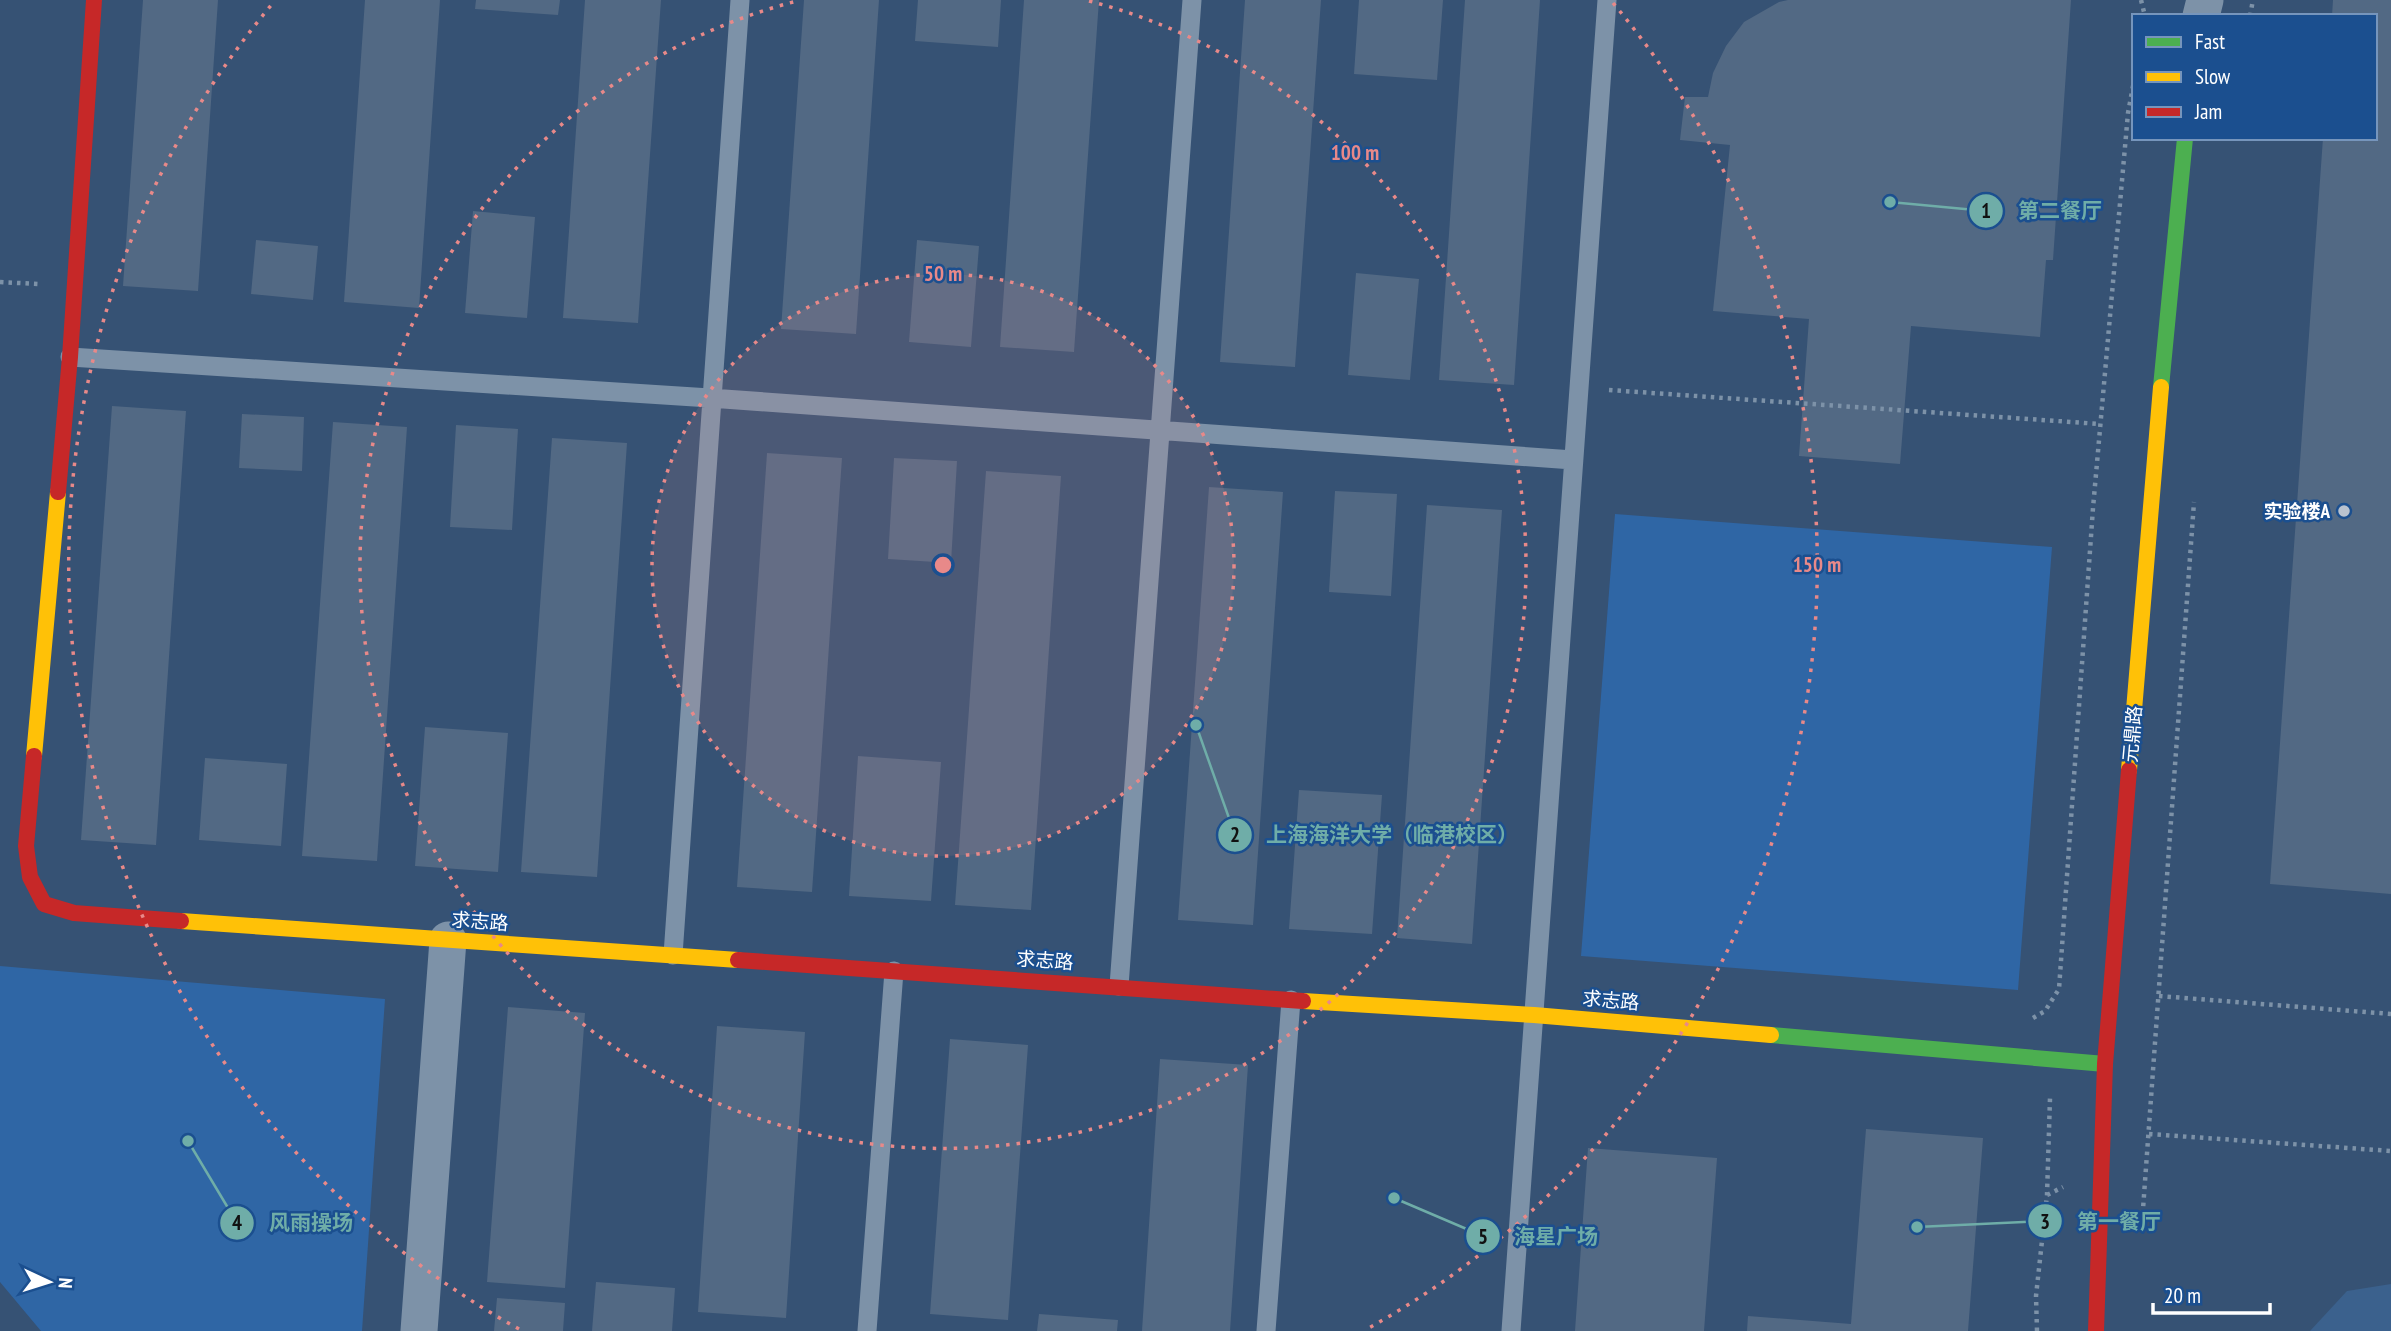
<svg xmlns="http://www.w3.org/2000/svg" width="2391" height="1331" font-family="'PT Sans Narrow','Noto Sans SC',sans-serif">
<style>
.pitch{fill:#2f66a5}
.water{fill:#3b618d}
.building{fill:#526984}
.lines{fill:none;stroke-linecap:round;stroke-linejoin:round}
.path{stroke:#7d92a8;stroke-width:4.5;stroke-dasharray:3.5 5;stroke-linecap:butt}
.lane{stroke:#7d92a8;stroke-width:19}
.street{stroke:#7d92a8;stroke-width:37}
.fast{stroke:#4caf50;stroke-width:16}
.slow{stroke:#ffc107;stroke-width:16}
.jam{stroke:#c62828;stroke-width:16}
.ring{fill:none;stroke:#e88989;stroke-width:3.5;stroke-dasharray:3.5 7}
.poi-dot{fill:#b9c2ce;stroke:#1b4f8f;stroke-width:2.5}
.labels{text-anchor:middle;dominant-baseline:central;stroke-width:5;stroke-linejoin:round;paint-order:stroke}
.poi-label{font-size:19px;font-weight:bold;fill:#fff;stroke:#1b4f8f;text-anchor:end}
.street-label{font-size:19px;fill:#fff;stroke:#1b4f8f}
.centre{fill:#e88989;stroke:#1b4f8f;stroke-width:3.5}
.ring-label{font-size:21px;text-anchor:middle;font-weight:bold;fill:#e88989;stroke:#1b4f8f;stroke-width:5;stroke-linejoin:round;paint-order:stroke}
.leader{fill:none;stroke:#6fada8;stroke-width:2.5}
.callout-dot{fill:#6fada8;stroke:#1b4f8f;stroke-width:2.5}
.mark-label{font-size:21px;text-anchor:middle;font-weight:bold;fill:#111}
.callout-label{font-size:21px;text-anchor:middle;font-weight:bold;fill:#6fada8;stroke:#1b4f8f;stroke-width:5;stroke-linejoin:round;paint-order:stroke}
</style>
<rect width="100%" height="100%" fill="#365274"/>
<path class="pitch" d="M 1615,514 L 2052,547 L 2018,990 L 1581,956 Z
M 0,966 L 385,999 L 362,1331 L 41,1331 L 0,1282 Z"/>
<path class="water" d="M 2391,1284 L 2391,1331 L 2310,1331 L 2347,1291 Z"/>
<path class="building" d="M 143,0 L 218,0 L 198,291 L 123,286 Z
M 365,0 L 440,0 L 419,308 L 344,302 Z
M 476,0 L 560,0 L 558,15 L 475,9 Z
M 585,0 L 661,0 L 638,323 L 563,318 Z
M 804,0 L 879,0 L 856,334 L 781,329 Z
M 918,0 L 1001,0 L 998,47 L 915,41 Z
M 1024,0 L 1099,0 L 1074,352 L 1000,347 Z
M 1245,0 L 1321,0 L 1295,367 L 1220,362 Z
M 1359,0 L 1443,0 L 1437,80 L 1354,74 Z
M 1465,0 L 1540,0 L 1514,385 L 1439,380 Z
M 1788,0 L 2071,0 L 2053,260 L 2046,260 L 2040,337 L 1911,326 L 1900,464 L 1799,456 L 1809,319 L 1713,311 L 1730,145 L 1680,140 L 1685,97 L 1708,97 L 1713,73 L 1726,46 L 1744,22 L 1779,2 Z
M 2333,0 L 2391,0 L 2391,894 L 2270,884 L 2323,138 L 2375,138 L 2375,16 L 2332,16 Z
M 473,211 L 535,217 L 527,318 L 465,313 Z
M 256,240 L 318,246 L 313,300 L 251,294 Z
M 917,240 L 979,246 L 971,347 L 909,342 Z
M 1356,273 L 1419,279 L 1410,380 L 1348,375 Z
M 112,406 L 186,411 L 156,845 L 81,840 Z
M 242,414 L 304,417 L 302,471 L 239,468 Z
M 333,422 L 407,427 L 377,861 L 302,856 Z
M 456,425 L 518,429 L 512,530 L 450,527 Z
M 552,438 L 627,443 L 597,877 L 521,872 Z
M 767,453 L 842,458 L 812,892 L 737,887 Z
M 894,458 L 957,461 L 951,563 L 888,559 Z
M 986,471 L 1061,476 L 1031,910 L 955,905 Z
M 1209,487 L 1283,492 L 1253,925 L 1178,920 Z
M 1335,491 L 1397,494 L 1391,596 L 1329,592 Z
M 1427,505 L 1502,510 L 1472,944 L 1397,938 Z
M 425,727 L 508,733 L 498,872 L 415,866 Z
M 858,756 L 941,762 L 931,901 L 849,896 Z
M 205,758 L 287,764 L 281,846 L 199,840 Z
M 1299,790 L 1382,795 L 1372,934 L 1289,929 Z
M 508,1007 L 585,1013 L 565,1288 L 487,1282 Z
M 717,1026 L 805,1032 L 786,1318 L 698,1312 Z
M 950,1039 L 1028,1045 L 1008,1320 L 930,1314 Z
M 1160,1059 L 1248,1065 L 1230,1331 L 1142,1331 Z
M 1866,1129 L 1983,1138 L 1968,1331 L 1747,1331 L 1748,1316 L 1851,1324 Z
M 1588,1148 L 1717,1158 L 1704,1331 L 1575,1331 Z
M 596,1282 L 675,1288 L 672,1331 L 592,1331 Z
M 497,1298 L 565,1303 L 563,1331 L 494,1331 Z
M 1039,1314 L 1118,1320 L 1117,1331 L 1037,1331 Z"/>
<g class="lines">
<path class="path" d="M 2141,0 L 2145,16
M 2250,16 L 2253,0
M 0,282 L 38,284
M 1609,390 L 2100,424
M 2159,996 L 2391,1014
M 2033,1018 L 2045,1011 L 2059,989 L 2093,508 L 2128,113 L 2134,81
M 2149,1134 L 2391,1151
M 2047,1195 L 2063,1187
M 2142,1223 L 2194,502
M 2037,1331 L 2036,1296 L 2047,1195 L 2050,1098"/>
<path class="lane" d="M 70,357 L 710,398 L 1573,460
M 673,955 L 740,0
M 1119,986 L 1192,0
M 867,1331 L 894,971
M 1266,1331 L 1291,1000
M 1511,1331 L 1607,0"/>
<path class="street" d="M 2201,16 L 2205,0
M 419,1331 L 448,940"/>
<path class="fast" d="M 2161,387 L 2185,138
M 1771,1035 L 2105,1064"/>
<path class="slow" d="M 34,756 L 58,492
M 2129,770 L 2161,387
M 181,921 L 738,960
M 1303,1001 L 1534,1015 L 1771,1035"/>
<path class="jam" d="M 58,492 L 70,357 L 94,0
M 34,756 L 26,846 L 30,877 L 44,904 L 74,913 L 181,921
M 738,960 L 1303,1001
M 2096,1331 L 2105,1064 L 2129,770"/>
</g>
<circle cx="943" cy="565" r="291" fill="#e88989" fill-opacity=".12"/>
<g class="ring">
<circle cx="943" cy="565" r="291"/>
<path d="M1089 1A583 583 0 1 1 797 1"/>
<path d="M519 1329A874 874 0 0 1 273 3M1613 3A874 874 0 0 1 1367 1329"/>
</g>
<circle class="poi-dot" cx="2344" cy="511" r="7"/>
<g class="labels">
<g class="poi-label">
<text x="2330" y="511">实验楼A</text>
</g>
<g class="street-label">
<text transform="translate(2132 734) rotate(-85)">元鼎路</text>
<text transform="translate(480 921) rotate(4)">求志路</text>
<text transform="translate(1045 960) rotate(4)">求志路</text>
<text transform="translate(1611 1000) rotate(5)">求志路</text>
</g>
</g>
<circle cx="943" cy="565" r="10" class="centre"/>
<g class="ring-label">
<text x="1355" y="160">100 m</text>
<text x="943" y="281">50 m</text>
<text x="1817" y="572">150 m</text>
</g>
<path class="leader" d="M1890 202L1986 211M1196 725L1235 835M1917 1227L2045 1221M188 1141L237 1223M1394 1198L1483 1236"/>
<g class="callout-dot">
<circle cx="1890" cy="202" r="7"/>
<circle cx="1196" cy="725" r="7"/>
<circle cx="1917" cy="1227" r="7"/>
<circle cx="188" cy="1141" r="7"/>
<circle cx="1394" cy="1198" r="7"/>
<circle cx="1986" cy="211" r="18"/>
<circle cx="1235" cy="835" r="18"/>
<circle cx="2045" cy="1221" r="18"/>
<circle cx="237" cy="1223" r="18"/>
<circle cx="1483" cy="1236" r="18"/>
</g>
<g class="mark-label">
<text x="1986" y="218">1</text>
<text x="1235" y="842">2</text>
<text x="2045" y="1229">3</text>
<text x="237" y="1230">4</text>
<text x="1483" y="1244">5</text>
</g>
<g class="callout-label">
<text x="2060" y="218">第二餐厅</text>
<text x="1392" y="842">上海海洋大学（临港校区）</text>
<text x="2119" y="1229">第一餐厅</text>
<text x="311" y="1230">风雨操场</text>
<text x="1556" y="1244">海星广场</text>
</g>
<rect x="2132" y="14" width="245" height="126" fill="#1b4f8f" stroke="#7695bc" stroke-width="2"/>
<rect x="2146" y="37" width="35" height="10" fill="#4caf50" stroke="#7695bc" stroke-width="2"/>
<text x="2195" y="49" font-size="21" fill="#ffffff">Fast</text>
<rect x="2146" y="72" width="35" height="10" fill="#ffc107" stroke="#7695bc" stroke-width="2"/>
<text x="2195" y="84" font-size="21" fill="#ffffff">Slow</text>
<rect x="2146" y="107" width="35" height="10" fill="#c62828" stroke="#7695bc" stroke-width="2"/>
<text x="2195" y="119" font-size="21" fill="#ffffff">Jam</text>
<g transform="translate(49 1282) rotate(94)" stroke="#1b4f8f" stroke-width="5" paint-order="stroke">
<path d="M0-5L12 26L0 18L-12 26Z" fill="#ffffff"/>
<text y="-10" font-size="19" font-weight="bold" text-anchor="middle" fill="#ffffff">N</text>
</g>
<path d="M2153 1303v10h117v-10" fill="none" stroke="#ffffff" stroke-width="3.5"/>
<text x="2164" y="1303" font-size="21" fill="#ffffff" stroke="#1b4f8f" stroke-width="5" paint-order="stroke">20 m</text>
</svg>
